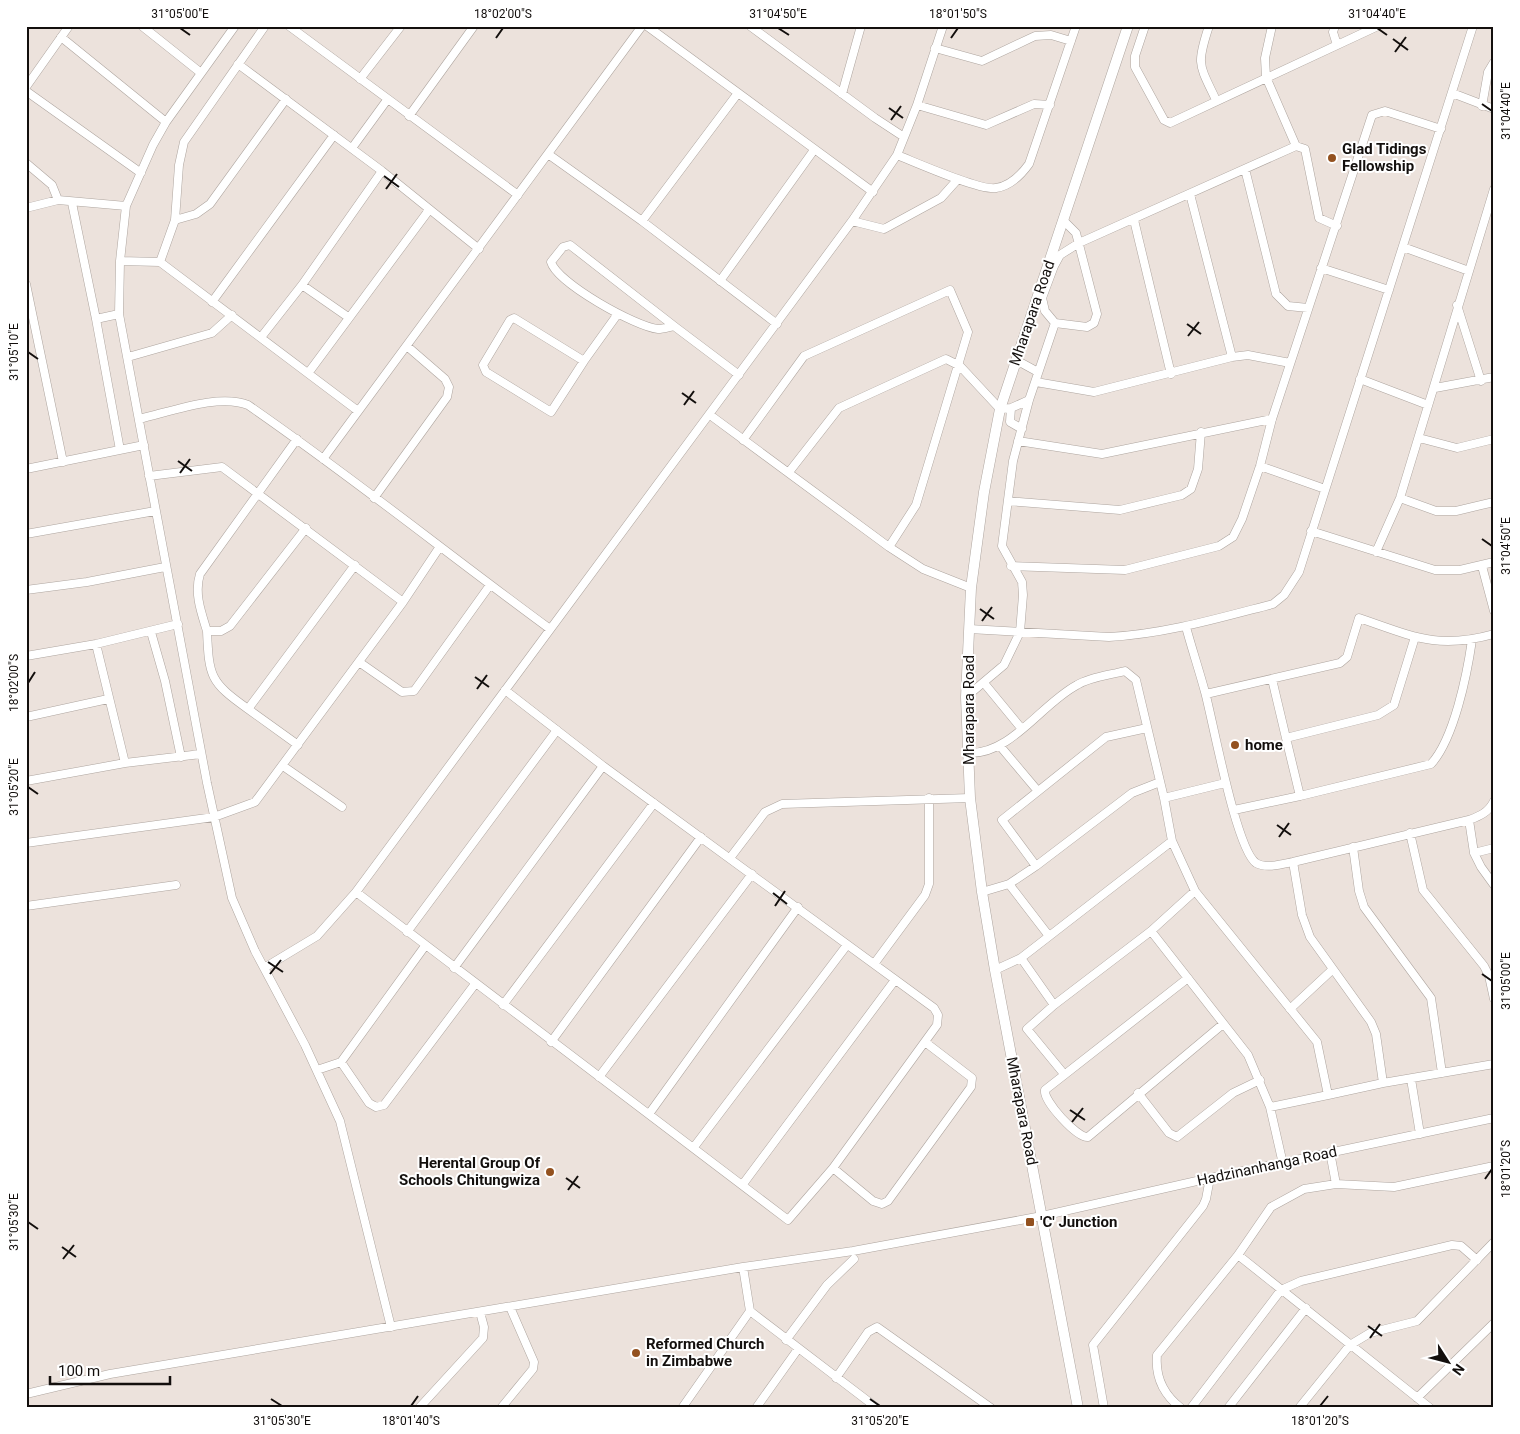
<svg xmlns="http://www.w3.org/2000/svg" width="1520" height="1434" font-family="Roboto,sans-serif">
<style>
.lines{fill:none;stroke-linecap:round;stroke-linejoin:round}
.minor-casing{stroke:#aea59f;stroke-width:9}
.major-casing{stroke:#aea59f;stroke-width:11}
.minor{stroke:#fff;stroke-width:8}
.major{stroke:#fff;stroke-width:10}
.ticks{fill:none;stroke:#130f0d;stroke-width:2}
.poi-dot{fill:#93511f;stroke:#fff;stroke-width:2}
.labels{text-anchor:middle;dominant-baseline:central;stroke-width:4;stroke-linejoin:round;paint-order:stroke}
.poi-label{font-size:15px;font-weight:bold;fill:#130f0d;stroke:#fff;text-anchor:start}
.street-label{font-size:15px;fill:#130f0d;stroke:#fff}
.neatline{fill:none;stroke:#130f0d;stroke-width:2}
.ticks-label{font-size:12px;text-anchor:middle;fill:#130f0d}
</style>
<rect width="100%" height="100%" fill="#ece2dc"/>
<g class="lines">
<defs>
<path id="minor" d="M 142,26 L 201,73
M 235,26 L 166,122 L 153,145 L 126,206 L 120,261 L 119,314 L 207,783 L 232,898 L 255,951 L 305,1045 L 340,1121 L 391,1327
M 289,26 L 518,195
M 647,26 L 873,192
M 750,26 L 875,118 L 904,137
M 1145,26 L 1135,56 L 1135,67 L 1164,120 L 1170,123 L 1378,26
M 1209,26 C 1196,65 1199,64 1216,100
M 1272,26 L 1265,58 L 1266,77 L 1296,146
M 1335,26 L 1333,32 L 1337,45
M 61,37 L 166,122
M 935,48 L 982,61 L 1035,36 L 1051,35 L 1071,41
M 238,64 L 382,171 L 479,249
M 360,79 L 401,26
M 26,87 L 69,26
M 26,91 L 141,173
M 1452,93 L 1494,109
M 842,94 L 861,26
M 917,105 L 986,125 L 1034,104 L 1050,105
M 1482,106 L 1488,72 L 1494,62
M 409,116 L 474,26
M 352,148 L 387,100
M 548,154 L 642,221 L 777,324
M 897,155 C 915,162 980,191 996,188 C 1011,186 1021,175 1029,164 L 1076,26
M 26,163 L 52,185 L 58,200
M 1245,169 L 1276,294 L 1288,306 L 1308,308
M 1190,194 L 1232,357
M 72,203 L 96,319 L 119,314
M 26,208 L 58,200 L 126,206
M 175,220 L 196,214 L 210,204 L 286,99
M 1134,220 L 1171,374
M 642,221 L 738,93
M 852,221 L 884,229 L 941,198 L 958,179
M 1403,247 L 1469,271
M 120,261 L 160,262 L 358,411
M 160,262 L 175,220 L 179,165 L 184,142 L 265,26
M 1321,268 L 1389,290
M 720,281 L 814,150
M 26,284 L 63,462
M 302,285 L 348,317
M 212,302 L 334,135
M 1457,305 L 1481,381
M 96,319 L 120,450
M 1055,323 L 1087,327 L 1094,323 L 1097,314 L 1076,233 L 1064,221
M 674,326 L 570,245 L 563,247 L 551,262 C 557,283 636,327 658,329 C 663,329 669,327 674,326 L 739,375
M 262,336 L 302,285 L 382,171
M 128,357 L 212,333 L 232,315
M 1016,360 L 1038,372
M 584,361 L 514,318 L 510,320 L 483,365 L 486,372 L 551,412 L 584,361 L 617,315
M 309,372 L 429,210
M 1360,379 L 1428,405
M 1036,382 L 1094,392 L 1232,357 L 1248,355 L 1290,363
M 1435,388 L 1494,377
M 1011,408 L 1010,422 L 1022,429
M 710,415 L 889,547 L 923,569 L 971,588
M 139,419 C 170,412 219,393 248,405 C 351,476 449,555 550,629
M 1419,438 L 1457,448 L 1494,439
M 297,439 L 200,574 C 194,593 201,612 207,631 L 221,631 L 230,626 L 306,528
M 743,440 L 804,356 L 950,290 L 968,332 L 916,505 L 889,547
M 1018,441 L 1102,454 L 1272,419
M 323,459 L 642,26
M 1260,466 L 1325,489
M 26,469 L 144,445
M 789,472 L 839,408 L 946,359 L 960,366 L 1000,409 L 1011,408 L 1029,400
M 149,476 L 222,467 L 403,602
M 374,498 L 447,397 L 449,387 L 445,379 L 408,347
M 1400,498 L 1436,511 L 1456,511 L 1494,502
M 1008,501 L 1120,510 L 1182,495 L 1191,489 L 1198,469 L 1201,432
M 1311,531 L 1435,570 L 1460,570 L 1494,562
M 26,534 L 155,511
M 1376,552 L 1400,498 L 1494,189
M 1011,566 L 1125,570 L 1219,546 L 1233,537 L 1242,519 L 1260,466 L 1272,419 L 1372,115 L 1385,111 L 1441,129
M 1482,566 L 1494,611
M 26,590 L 87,582 L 165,567
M 1186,627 C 1192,649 1199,670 1205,692 C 1213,721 1236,849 1256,863 C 1266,869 1283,864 1293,862 L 1469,820 C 1480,816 1489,812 1494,801
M 969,629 L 1109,637 C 1165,634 1219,618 1273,604 L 1284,595 L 1299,572 L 1473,26
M 207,631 C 209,677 210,682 248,709
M 151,632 L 165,681 L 181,757
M 96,644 L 125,763
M 26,656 L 96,644 L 178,624
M 359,662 L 402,692 L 414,691 L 490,585
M 1272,679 L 1286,738
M 984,683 L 1021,728
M 1206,694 L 1340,663 L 1347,657 L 1359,618 C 1412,636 1437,650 1494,634
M 966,697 L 1004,665 L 1020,632 L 1023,595 L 1022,582 L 1002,546 L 1013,461 L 1029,400 L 1055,323 L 1045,311 L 1042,298 L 1054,266 L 1060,255 L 1079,243 L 1296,146 L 1305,149 L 1319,218 L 1337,226
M 26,717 L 108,699
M 298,745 L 248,709 L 355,565
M 1000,746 L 1037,790
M 968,753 C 1011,755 1041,704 1077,685 C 1090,677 1110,675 1125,671 L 1136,680 L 1164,798 L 1172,841 L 1195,891 L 1317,1042 L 1328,1095 L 1270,1107 L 1248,1055 L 1151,931 L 1054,1005 L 1027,1029 L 1064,1074
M 283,766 L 342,807
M 26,781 L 125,763 L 201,754
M 1300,796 L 1431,764 C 1454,739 1467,675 1472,640
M 1164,798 L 1225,783
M 1234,810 L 1300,796 L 1286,738 L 1378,715 L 1394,705 L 1415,637
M 1469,820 L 1474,853 L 1494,848
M 1410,833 L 1423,890 L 1484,966 L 1489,976 L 1494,999
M 26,843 L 214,817 L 255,802 L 403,602 L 439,548
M 1353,847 L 1359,891 L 1364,907 L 1431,998 L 1442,1073
M 1474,853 L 1481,867 L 1494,885
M 730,858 L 765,812 L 782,804 L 970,798
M 1293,862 L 1302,915 L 1310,937 L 1371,1022 L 1376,1034 L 1383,1083
M 1036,866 L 1002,820 L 1106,737 L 1147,728
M 1009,884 L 1049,936
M 356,892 L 788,1220 L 833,1168 L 937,1025 L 938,1015 L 934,1008 L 603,766 L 505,690
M 982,892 L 1009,884 L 1036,866 L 1132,793 L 1160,782
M 26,906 L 176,885
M 1151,931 L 1195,891
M 407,932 L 557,730
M 1021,958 L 1054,1005
M 874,964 L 925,895 L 929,884 L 929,798
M 264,968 L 317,936 L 356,892 L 852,221 L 897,155 L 917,105 L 943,26
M 454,968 L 603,766
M 995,970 L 1021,958 L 1172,841
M 1188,978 L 1045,1090 C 1043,1101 1077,1138 1088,1137 L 1223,1024
M 503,1005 L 654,803
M 1290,1009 L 1332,970
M 551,1042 L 701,837
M 341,1062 L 369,1103 L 376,1107 L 384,1105 L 475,984
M 317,1070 L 341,1062 L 425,946
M 599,1077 L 752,874
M 1411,1079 L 1420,1134
M 1138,1093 L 1169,1133 L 1177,1137 L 1233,1093 L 1260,1080
M 1328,1095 L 1383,1083 L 1494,1064
M 1270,1107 L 1283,1164
M 649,1114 L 798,907
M 694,1147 L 847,945
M 833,1168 L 873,1201 L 882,1204 L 888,1201 L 971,1087 L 972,1078 L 925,1042
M 743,1184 L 895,980
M 1336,1184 L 1394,1187 L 1494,1166
M 1238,1255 L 1430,1408
M 743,1267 L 750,1311
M 786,1340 L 827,1285 L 854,1259
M 836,1378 L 868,1332 L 877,1327 L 991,1408
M 26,1394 L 110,1374 L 743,1267 L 853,1251 L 1042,1216 L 1210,1178 L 1494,1118
M 1417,1398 L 1494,1323
M 419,1408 L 483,1338 L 484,1327 L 480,1312
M 501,1408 L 533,1369 L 534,1362 L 510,1307
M 682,1408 L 750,1311 L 877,1408
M 756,1408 L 798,1349
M 1104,1408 L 1093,1345 L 1203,1206 L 1206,1199 L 1210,1178
M 1181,1408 C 1164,1395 1155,1378 1157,1355 L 1238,1255 L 1271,1207 L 1304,1189 L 1336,1184 L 1330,1152
M 1191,1408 L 1281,1290 L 1301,1281 L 1452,1245 L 1461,1246 L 1477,1260
M 1228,1408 L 1306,1308
M 1299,1408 L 1350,1345 L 1370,1333 L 1417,1321 L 1494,1242"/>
<path id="major" d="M 1078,1408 L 995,970 L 982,892 L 970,798 L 966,697 L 971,588 L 984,492 L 1000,409 L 1128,26"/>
</defs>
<use href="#minor" class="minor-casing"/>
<use href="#major" class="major-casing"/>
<use href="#minor" class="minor"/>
<use href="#major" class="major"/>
</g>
<path class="ticks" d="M 180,28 L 190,35M 778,28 L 789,35M 1377,28 L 1387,35M 496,38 L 503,28M 951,38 L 958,28M 1393,39 L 1408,50M 1395,52 L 1406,37M 1482,104 L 1492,111M 889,108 L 903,118M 891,120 L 901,106M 384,176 L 399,187M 386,189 L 397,174M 1187,324 L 1201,334M 1188,336 L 1199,322M 28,352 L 38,359M 682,393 L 696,403M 684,405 L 694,391M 178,461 L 192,471M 180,473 L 190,459M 1482,539 L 1492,546M 980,609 L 994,619M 982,621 L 992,607M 475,677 L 489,687M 28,683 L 35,672M 477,689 L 487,675M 28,787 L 38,794M 1277,825 L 1291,835M 1279,837 L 1289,823M 773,893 L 787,904M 775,906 L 785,891M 268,962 L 283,972M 270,974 L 281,960M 1482,974 L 1492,981M 1070,1110 L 1085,1120M 1072,1122 L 1083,1108M 566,1178 L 580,1188M 1485,1179 L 1492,1169M 568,1190 L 578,1176M 28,1222 L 38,1229M 62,1247 L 76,1257M 63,1259 L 74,1245M 1368,1326 L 1382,1336M 1370,1338 L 1380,1324M 271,1399 L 282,1406M 870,1399 L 880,1406M 411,1406 L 418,1396M 1320,1406 L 1328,1396"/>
<g class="poi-dot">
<circle cx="1332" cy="158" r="5"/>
<circle cx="1235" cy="745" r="5"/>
<circle cx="550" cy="1172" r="5"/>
<rect x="1025" y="1217" width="10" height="10" rx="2.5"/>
<circle cx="636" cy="1353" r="5"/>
</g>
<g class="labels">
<g class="poi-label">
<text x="1342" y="149">Glad Tidings<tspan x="1342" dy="17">Fellowship</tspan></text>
<text x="1245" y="745">home</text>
<text x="540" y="1163" text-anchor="end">Herental Group Of<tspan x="540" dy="17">Schools Chitungwiza</tspan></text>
<text x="1040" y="1222">'C' Junction</text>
<text x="646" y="1344">Reformed Church<tspan x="646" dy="17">in Zimbabwe</tspan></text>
</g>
<g class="street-label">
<text transform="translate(1032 313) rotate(-71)">Mharapara Road</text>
<text transform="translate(969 710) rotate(-90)">Mharapara Road</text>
<text transform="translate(1022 1111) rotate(79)">Mharapara Road</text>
<text transform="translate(1267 1166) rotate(-12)">Hadzinanhanga Road</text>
</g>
</g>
<rect width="1520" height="1434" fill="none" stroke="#ffffff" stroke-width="55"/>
<g transform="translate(1448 1362) rotate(126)" stroke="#ffffff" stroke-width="4" paint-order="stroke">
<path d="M0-4L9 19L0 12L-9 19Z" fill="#130f0d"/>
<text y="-8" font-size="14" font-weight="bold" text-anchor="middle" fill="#130f0d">N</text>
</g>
<path d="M50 1376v8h120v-8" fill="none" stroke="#130f0d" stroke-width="2.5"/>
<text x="58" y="1376" font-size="15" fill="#130f0d" stroke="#ffffff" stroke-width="4" paint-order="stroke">100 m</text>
<rect x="28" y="28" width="1464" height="1378" class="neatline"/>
<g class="ticks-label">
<text x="180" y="18">31°05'00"E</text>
<text x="503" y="18">18°02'00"S</text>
<text x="778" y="18">31°04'50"E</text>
<text x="958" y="18">18°01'50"S</text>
<text x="1377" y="18">31°04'40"E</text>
<text transform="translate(1506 111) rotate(-90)" y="4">31°04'40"E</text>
<text transform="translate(14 352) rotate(-90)" y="4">31°05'10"E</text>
<text transform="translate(1506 546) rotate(-90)" y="4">31°04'50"E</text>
<text transform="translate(14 683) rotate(-90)" y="4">18°02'00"S</text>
<text transform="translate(14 787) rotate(-90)" y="4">31°05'20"E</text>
<text transform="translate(1506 981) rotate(-90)" y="4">31°05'00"E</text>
<text transform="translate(1506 1169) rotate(-90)" y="4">18°01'20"S</text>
<text transform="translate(14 1222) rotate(-90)" y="4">31°05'30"E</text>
<text x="282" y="1425">31°05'30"E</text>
<text x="411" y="1425">18°01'40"S</text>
<text x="880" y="1425">31°05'20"E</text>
<text x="1320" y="1425">18°01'20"S</text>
</g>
</svg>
